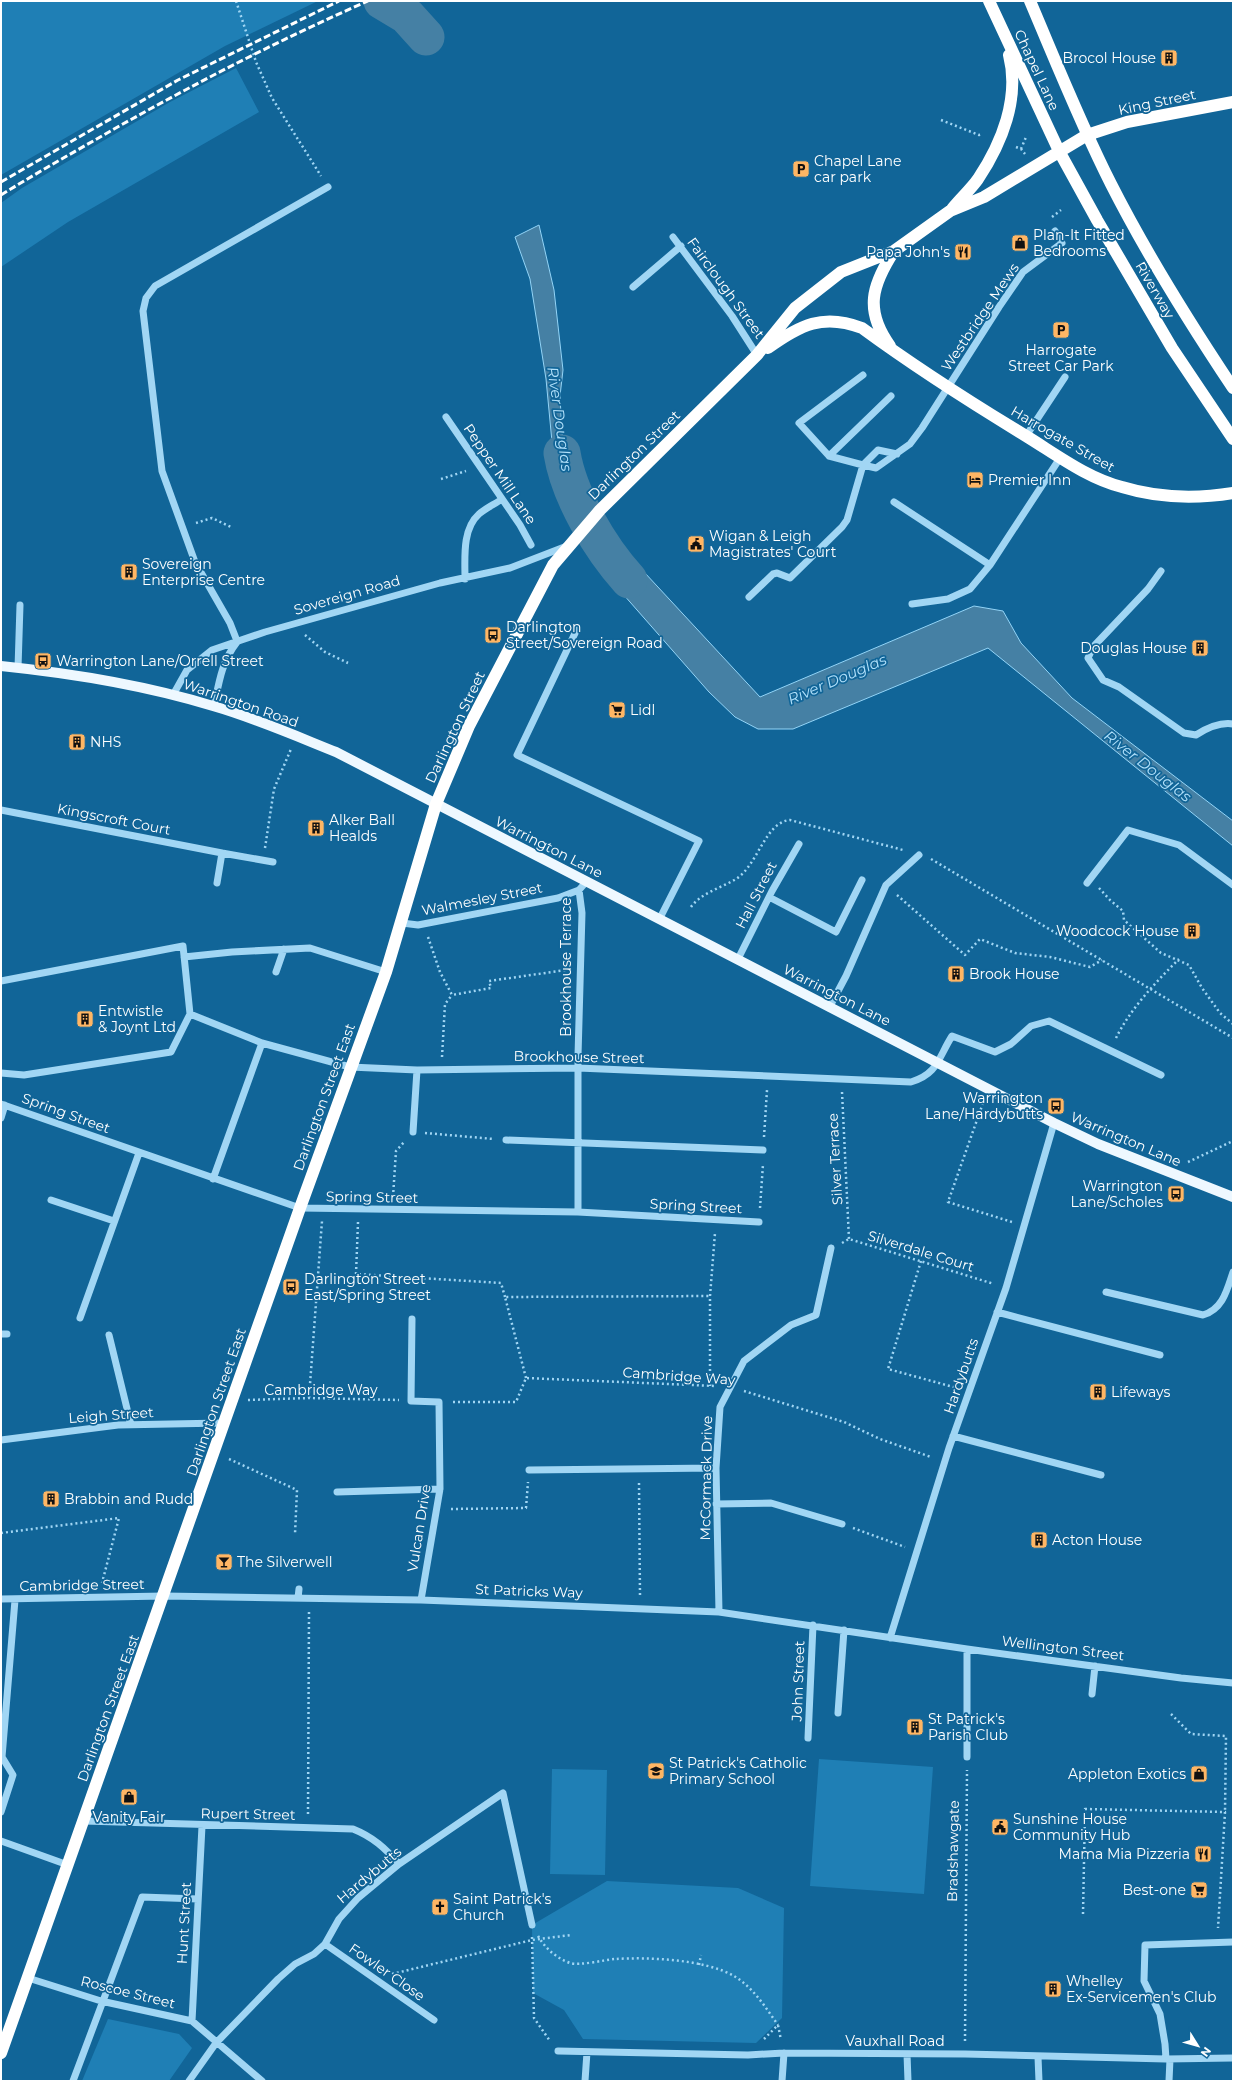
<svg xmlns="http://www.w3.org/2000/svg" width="1234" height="2082" font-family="Montserrat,sans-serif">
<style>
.green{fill:#1f7fb5}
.water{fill:#4580a4;stroke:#93d4f7}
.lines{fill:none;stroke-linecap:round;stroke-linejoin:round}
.river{stroke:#4580a4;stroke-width:37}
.path{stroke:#a1d6f4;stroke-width:2.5;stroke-dasharray:2 3;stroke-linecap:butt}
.minor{stroke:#a1d6f4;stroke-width:7}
.major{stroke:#eef8ff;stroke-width:10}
.highway{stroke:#fff;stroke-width:12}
.rail{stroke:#fff;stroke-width:3;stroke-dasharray:7 3;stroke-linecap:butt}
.labels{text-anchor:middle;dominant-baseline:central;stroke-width:3.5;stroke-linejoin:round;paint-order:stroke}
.poi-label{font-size:14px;fill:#fff;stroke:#116598;text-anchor:start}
.street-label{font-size:14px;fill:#fff;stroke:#116598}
.water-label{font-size:15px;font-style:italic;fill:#b2e1fb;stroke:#116598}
</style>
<rect width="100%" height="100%" fill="#116598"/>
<path class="green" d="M 1,1 L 318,1 L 225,46 L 1,175 Z
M 236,68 L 259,112 L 68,222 L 1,267 L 1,203 L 22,188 L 170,102 Z
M 819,1759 L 933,1767 L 924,1894 L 810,1886 Z
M 552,1769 L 607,1770 L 605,1875 L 550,1874 Z
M 607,1881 L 738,1888 L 784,1908 L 782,2018 L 756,2043 L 583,2039 L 564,2010 L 533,1993 L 532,1925 Z
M 108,2019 L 179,2034 L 192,2048 L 169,2081 L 82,2081 Z"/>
<path class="water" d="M 539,225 L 554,290 L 563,370 L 560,396 L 562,434 L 572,461 L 588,491 L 573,506 L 558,471 L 552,442 L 546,379 L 530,279 L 515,237 Z
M 606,531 L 760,697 L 974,606 L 1003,611 L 1021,643 L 1072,698 L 1233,821 L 1233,846 L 988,648 L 793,729 L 758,729 L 735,717 L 709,692 L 587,553 Z"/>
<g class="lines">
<path class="river" d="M 382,1 L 407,16 L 426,37
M 562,453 C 569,496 600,548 629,580"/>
<path class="path" d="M 236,1 L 256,62 L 272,98 L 321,176
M 941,120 L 979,135 L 983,134
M 1016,147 L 1021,149 L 1025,154
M 1021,149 L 1026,137
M 1052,217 L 1061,210
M 441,479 L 466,471
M 196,523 L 212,518 L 231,527
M 305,635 L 325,652 L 348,663
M 265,848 L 274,789 L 291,749
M 931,859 L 1233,1038
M 1099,888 L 1110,900 L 1123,911 L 1124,920 L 1161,953 L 1189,965 L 1202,988 L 1220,1013 L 1233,1024
M 897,895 L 965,955 L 980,939 L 1015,953 L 1050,957 L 1090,967 L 1102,960
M 691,907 C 701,893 721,888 736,879 C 758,865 765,822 790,820 L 903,850
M 428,937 L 440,972 L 452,995 L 491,988 L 489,981 L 566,970
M 1116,1038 C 1131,1008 1155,983 1179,959
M 442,1057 L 445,1004 L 452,995
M 842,1092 L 849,1239
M 983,1103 L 948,1202 L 1012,1222
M 425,1133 L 494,1139
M 764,1137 L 767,1090
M 1188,1162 L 1233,1141
M 393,1197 L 396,1151 L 405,1141
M 760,1208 L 763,1164
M 358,1222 L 356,1274 L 501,1283 L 505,1297
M 842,1243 L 849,1239 L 994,1284
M 921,1261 L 888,1369 L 957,1388
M 526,1378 L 505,1297 L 710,1296
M 710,1386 L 710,1296 L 715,1233
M 744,1391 L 844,1422 L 880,1439 L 931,1457
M 309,1398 L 322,1221
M 248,1400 L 309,1398 L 399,1400
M 453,1402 L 516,1402 L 526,1378 L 716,1386
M 229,1459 L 297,1490 L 295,1534
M 639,1483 L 640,1596
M 451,1509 L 526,1508 L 528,1482
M 853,1528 L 905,1547
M 1,1533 L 119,1518 L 102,1583
M 1171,1714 L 1191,1734 L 1226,1736 L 1225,1812
M 308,1814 L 309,1611
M 1083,1914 L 1085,1809 L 1225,1812 L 1218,1928
M 538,1936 C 545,1948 556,1958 570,1963 C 579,1966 604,1960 615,1959 C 648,1957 704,1959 734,1976 C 753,1987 766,2008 778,2025
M 532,1937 L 534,2018 L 550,2041
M 699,1965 L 701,1955
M 392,1974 L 532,1940 L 571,1935
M 764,2039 L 778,2025 L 781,2040
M 965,2041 L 967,1770"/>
<path class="minor" d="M 673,237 L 732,316 L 757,355
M 633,287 L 681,246
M 446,417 L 520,525 L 531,545
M 1026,436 L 1065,377
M 897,454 L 878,450 L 863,465 L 876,468 L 910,444 L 922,428 L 999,307 L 1023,272 L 1062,243 L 1055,231
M 829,456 L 891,396
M 894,502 L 990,565
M 1161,571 L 1148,589 L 1093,647 L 1088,658 L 1103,680 L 1119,687 L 1184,733 L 1196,735 C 1207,728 1220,722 1233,724
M 465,579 C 465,558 462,529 479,514 C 486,508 495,504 502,499
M 749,597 L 773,574 L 777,573 L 790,578 L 792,576 L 842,527 L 847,520 L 863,465 L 829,456 L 799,423 L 863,375
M 912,604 L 948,599 L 970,589 L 990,565 L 1060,458
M 577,629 L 517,755 L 699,841 L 660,918
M 237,641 L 230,623 L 195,562 L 162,471 L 143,311 L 146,298 L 155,286 L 328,187
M 18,668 L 20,605
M 173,695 L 187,670 L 212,650 L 265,632 L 440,583 L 510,568 L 567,546
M 214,706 C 219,682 222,661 237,642
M 1,810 L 222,853
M 217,883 L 222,853 L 273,862
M 1087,883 L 1128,830 L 1179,845 L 1233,885
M 769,897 L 836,932 L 862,880
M 402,923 L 418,925 L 558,898 L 579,890 L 587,881
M 184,957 L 232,952 L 310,948 L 386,972
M 738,959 L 772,891 L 799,844
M 276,972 L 284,949
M 1,981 L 183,946 L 190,1014 L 171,1052 L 24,1075 L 1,1073
M 829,1008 L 846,976 L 886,885 L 919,855
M 190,1014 L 262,1043 L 350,1067 L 417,1070 L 578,1068 L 911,1082 C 938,1074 938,1058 952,1036 L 995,1052 L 1011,1044 L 1031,1026 L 1049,1021 L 1161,1075
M 1,1104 L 300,1208 L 578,1212 L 759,1222
M 1,1118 L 5,1105
M 413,1132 L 417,1070
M 506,1140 L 763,1150
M 213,1179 L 262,1043
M 51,1200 L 114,1221
M 578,1212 L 578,1056 L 582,913 L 579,890
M 1106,1292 L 1203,1315 C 1223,1309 1227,1290 1233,1272
M 997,1312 L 1160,1355
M 80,1318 L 139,1153
M 412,1319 L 411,1401 L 439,1402 L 440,1489 L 421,1600
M 1,1334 L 7,1334
M 109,1335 L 131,1425
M 953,1436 L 1101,1475
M 1,1440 L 118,1425 L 223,1423
M 529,1470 L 716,1468
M 337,1492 L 440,1489
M 716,1504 L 771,1503 L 842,1524
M 298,1598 L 299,1589
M 1,1599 L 164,1596 L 421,1600 L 719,1612 L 967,1649 L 1181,1678 L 1233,1683
M 719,1612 L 716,1468 L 720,1407 L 744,1361 L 791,1325 L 816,1315 L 831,1248
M 890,1638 L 949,1448 L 1006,1288 L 1054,1123
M 967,1649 L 967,1757
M 1092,1694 L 1095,1666
M 838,1713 L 844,1630
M 808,1738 L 813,1625
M 2,1757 L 15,1600
M 1,1812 L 13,1775 L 2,1757
M 84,1821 L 353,1829 C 373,1837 385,1848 399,1864
M 1,1841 L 68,1865
M 325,1944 L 434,2020
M 28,1978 L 101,2001 L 192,2021 L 262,2081
M 192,2021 L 202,1826
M 558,2051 L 748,2055 L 784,2053 L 965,2054 L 1166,2059 L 1233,2058
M 907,2054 L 908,2081
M 1038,2057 L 1039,2081
M 1166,2059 L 1165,2044 L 1160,2014 L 1144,1981 L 1145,1945 L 1233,1942
M 73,2081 L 142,1897 L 198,1899
M 189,2081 L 216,2043 L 278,1979 L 295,1964 L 314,1954 L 325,1944 L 339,1919 L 358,1898 L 399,1864 L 503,1793 L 532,1925
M 585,2081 L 587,2052
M 782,2081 L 784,2053
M 1169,2081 L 1170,2059"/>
<path class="major" d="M 1,666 C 69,673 148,686 213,706 C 255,718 296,736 336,752 L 1054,1123 L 1098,1144 L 1233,1197"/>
<path class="highway" d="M 989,1 L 1059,151 L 1097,220 L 1172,348 L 1233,439
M 1030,1 C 1056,62 1081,125 1111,184 C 1147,255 1189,322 1233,388
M 952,209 C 960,199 971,189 978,179 C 1002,143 1020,98 1009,55
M 890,346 C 864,310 872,285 894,251
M 768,348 C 800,325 823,313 862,328 C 915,367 970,402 1026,436 C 1057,455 1087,478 1122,487 C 1158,498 1196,499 1233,493
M 1,2053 L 300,1208 L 386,972 L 436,804 L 469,726 L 553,565 L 600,510 L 757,355 L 795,308 L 841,272 L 894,251 L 950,211 L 984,197 L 1087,135 L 1127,122 L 1233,102"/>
<path class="rail" d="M 1,182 L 178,80 L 339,1
M 1,195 C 38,172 76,151 114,129 C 196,83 281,39 368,1"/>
</g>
<defs>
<symbol id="building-square" viewBox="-11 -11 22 22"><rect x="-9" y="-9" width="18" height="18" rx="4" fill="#ffb664" stroke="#116598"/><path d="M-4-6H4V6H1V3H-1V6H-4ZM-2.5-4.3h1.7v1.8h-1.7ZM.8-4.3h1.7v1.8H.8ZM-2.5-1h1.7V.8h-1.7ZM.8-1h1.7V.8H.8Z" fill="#111"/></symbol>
<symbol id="parking-square" viewBox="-11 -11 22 22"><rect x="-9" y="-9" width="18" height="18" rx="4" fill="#ffb664" stroke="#116598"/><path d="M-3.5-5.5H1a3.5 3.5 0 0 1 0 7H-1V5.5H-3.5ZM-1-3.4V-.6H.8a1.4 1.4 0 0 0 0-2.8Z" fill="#111"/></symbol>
<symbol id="shop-square" viewBox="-11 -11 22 22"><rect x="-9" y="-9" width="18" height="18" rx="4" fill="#ffb664" stroke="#116598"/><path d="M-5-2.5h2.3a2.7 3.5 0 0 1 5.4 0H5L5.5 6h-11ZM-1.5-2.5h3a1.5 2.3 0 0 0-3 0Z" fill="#111"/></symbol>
<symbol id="restaurant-square" viewBox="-11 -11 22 22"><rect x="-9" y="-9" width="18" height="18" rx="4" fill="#ffb664" stroke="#116598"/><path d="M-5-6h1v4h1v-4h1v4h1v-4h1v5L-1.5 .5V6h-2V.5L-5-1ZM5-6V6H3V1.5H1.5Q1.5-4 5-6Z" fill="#111"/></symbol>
<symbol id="hotel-square" viewBox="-11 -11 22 22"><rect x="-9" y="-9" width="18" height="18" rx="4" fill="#ffb664" stroke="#116598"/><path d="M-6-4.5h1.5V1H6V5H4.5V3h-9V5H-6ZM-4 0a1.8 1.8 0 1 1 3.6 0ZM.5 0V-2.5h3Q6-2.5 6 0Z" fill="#111"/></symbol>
<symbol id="civic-square" viewBox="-11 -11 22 22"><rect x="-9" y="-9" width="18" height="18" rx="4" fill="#ffb664" stroke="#116598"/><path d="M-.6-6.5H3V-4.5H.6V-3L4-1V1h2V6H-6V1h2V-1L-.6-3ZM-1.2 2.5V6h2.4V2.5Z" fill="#111"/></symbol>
<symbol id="bus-square" viewBox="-11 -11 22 22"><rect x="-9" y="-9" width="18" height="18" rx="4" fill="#ffb664" stroke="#116598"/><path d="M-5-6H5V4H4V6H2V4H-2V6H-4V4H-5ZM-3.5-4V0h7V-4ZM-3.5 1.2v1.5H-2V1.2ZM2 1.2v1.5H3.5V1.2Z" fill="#111"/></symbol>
<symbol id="supermarket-square" viewBox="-11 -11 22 22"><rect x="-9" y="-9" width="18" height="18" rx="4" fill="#ffb664" stroke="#116598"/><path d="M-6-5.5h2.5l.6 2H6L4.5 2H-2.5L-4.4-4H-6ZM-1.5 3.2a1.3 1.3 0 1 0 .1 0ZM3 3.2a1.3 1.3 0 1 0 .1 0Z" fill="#111"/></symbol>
<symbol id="bar-square" viewBox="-11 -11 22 22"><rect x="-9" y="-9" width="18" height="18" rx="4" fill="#ffb664" stroke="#116598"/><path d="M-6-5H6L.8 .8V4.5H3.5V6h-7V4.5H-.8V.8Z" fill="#111"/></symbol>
<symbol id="school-square" viewBox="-11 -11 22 22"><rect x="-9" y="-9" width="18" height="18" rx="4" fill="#ffb664" stroke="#116598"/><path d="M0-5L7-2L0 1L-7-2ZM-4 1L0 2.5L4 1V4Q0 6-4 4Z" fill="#111"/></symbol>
<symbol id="church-square" viewBox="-11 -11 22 22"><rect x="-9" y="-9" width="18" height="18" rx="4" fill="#ffb664" stroke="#116598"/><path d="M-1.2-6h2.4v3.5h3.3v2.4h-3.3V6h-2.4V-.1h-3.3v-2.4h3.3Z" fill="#111"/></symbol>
</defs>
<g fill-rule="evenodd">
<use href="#building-square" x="1159" y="48" width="20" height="20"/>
<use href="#parking-square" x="791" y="159" width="20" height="20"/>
<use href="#shop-square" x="1010" y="233" width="20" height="20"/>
<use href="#restaurant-square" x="953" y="242" width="20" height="20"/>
<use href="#parking-square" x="1051" y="320" width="20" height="20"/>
<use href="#hotel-square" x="965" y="470" width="20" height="20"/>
<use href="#civic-square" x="686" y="534" width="20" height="20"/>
<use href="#building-square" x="119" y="562" width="20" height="20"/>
<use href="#bus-square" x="483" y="625" width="20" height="20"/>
<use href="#building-square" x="1190" y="638" width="20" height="20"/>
<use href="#bus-square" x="33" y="651" width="20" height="20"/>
<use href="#supermarket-square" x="607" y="700" width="20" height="20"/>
<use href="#building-square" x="67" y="732" width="20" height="20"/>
<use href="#building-square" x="306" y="818" width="20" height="20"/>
<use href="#building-square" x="1182" y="921" width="20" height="20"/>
<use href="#building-square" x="946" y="964" width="20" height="20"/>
<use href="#building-square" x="75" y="1009" width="20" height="20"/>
<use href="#bus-square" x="1046" y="1096" width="20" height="20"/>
<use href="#bus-square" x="1166" y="1184" width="20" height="20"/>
<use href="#bus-square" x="281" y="1277" width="20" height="20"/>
<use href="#building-square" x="1088" y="1382" width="20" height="20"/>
<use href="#building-square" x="41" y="1489" width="20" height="20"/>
<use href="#building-square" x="1029" y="1530" width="20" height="20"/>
<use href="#bar-square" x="214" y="1552" width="20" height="20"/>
<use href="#building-square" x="905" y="1717" width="20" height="20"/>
<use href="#school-square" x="646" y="1761" width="20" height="20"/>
<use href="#shop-square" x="1189" y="1764" width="20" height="20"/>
<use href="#shop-square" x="119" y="1787" width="20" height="20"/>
<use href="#civic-square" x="990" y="1817" width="20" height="20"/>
<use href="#restaurant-square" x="1193" y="1844" width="20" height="20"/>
<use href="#supermarket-square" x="1189" y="1880" width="20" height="20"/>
<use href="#church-square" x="430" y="1897" width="20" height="20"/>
<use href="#building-square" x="1043" y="1979" width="20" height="20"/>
</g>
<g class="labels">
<g class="poi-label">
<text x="1156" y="58" text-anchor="end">Brocol House</text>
<text x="814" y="161">Chapel Lane<tspan x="814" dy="16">car park</tspan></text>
<text x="1033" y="235">Plan-It Fitted<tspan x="1033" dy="16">Bedrooms</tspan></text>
<text x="950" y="252" text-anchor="end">Papa John's</text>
<text x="1061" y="350" text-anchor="middle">Harrogate<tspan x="1061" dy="16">Street Car Park</tspan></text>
<text x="988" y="480">Premier Inn</text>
<text x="709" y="536">Wigan &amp; Leigh<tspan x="709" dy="16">Magistrates' Court</tspan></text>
<text x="142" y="564">Sovereign<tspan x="142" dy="16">Enterprise Centre</tspan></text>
<text x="506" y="627">Darlington<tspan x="506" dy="16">Street/Sovereign Road</tspan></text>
<text x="1187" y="648" text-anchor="end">Douglas House</text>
<text x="56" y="661">Warrington Lane/Orrell Street</text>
<text x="630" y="710">Lidl</text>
<text x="90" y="742">NHS</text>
<text x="329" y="820">Alker Ball<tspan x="329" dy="16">Healds</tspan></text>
<text x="1179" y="931" text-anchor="end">Woodcock House</text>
<text x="969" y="974">Brook House</text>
<text x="98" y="1011">Entwistle<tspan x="98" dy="16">&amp; Joynt Ltd</tspan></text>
<text x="1043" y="1098" text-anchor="end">Warrington<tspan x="1043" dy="16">Lane/Hardybutts</tspan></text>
<text x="1163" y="1186" text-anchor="end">Warrington<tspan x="1163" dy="16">Lane/Scholes</tspan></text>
<text x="304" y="1279">Darlington Street<tspan x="304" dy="16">East/Spring Street</tspan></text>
<text x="1111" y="1392">Lifeways</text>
<text x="64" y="1499">Brabbin and Rudd</text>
<text x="1052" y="1540">Acton House</text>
<text x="237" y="1562">The Silverwell</text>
<text x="928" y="1719">St Patrick's<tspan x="928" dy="16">Parish Club</tspan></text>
<text x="669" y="1763">St Patrick's Catholic<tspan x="669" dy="16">Primary School</tspan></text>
<text x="1186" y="1774" text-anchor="end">Appleton Exotics</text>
<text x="129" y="1817" text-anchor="middle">Vanity Fair</text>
<text x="1013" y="1819">Sunshine House<tspan x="1013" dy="16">Community Hub</tspan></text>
<text x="1190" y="1854" text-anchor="end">Mama Mia Pizzeria</text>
<text x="1186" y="1890" text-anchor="end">Best-one</text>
<text x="453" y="1899">Saint Patrick's<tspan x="453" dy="16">Church</tspan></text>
<text x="1066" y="1981">Whelley<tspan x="1066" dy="16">Ex-Servicemen's Club</tspan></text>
</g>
<g class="street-label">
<text transform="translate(1037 70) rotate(65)">Chapel Lane</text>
<text transform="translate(1157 102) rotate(-12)">King Street</text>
<text transform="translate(726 288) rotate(54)">Fairclough Street</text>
<text transform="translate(1155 290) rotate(60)">Riverway</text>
<text transform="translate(980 317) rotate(-56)">Westbridge Mews</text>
<text transform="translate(1063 439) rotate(30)">Harrogate Street</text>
<text transform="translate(634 455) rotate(-44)">Darlington Street</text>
<text transform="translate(500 474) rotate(56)">Pepper Mill Lane</text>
<text transform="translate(347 595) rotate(-16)">Sovereign Road</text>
<text transform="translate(241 703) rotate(19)">Warrington Road</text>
<text transform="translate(455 727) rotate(-65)">Darlington Street</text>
<text transform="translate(114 819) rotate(11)">Kingscroft Court</text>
<text transform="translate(549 847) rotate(27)">Warrington Lane</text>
<text transform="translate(756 895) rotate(-63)">Hall Street</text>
<text transform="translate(482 899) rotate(-11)">Walmesley Street</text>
<text transform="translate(566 967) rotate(-90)">Brookhouse Terrace</text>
<text transform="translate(837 995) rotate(27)">Warrington Lane</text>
<text transform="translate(579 1057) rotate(1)">Brookhouse Street</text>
<text transform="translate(324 1097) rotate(-70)">Darlington Street East</text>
<text transform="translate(66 1113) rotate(20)">Spring Street</text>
<text transform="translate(1126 1139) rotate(23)">Warrington Lane</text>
<text transform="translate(835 1159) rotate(-93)">Silver Terrace</text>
<text transform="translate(372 1197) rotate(1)">Spring Street</text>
<text transform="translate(696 1206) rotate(3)">Spring Street</text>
<text transform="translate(921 1251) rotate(17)">Silverdale Court</text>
<text transform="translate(679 1376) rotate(4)">Cambridge Way</text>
<text transform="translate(961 1376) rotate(-71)">Hardybutts</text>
<text x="321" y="1390">Cambridge Way</text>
<text transform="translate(216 1402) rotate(-71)">Darlington Street East</text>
<text transform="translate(111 1415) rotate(-4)">Leigh Street</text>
<text transform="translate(706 1478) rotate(-89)">McCormack Drive</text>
<text transform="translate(419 1528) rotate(-81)">Vulcan Drive</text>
<text transform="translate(82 1585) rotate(-1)">Cambridge Street</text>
<text transform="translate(529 1591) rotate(2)">St Patricks Way</text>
<text transform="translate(1063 1648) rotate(7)">Wellington Street</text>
<text transform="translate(798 1681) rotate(-88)">John Street</text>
<text transform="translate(108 1708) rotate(-70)">Darlington Street East</text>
<text transform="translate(248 1814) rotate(1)">Rupert Street</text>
<text transform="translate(953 1851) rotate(-89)">Bradshawgate</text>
<text transform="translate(369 1875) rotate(-40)">Hardybutts</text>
<text transform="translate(184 1923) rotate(-87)">Hunt Street</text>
<text transform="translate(387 1972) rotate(35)">Fowler Close</text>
<text transform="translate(128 1992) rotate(14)">Roscoe Street</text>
<text x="895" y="2041">Vauxhall Road</text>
</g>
<g class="water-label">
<text transform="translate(560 419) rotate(82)">River Douglas</text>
<text transform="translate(837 679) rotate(-23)">River Douglas</text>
<text transform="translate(1148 766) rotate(38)">River Douglas</text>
</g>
</g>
<rect width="1234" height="2082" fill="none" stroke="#ffffff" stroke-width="4"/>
<g transform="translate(1198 2046) rotate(127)" stroke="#116598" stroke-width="3" paint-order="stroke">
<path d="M0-3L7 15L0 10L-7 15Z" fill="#ffffff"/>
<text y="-6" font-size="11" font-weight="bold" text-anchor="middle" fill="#ffffff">N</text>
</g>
</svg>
